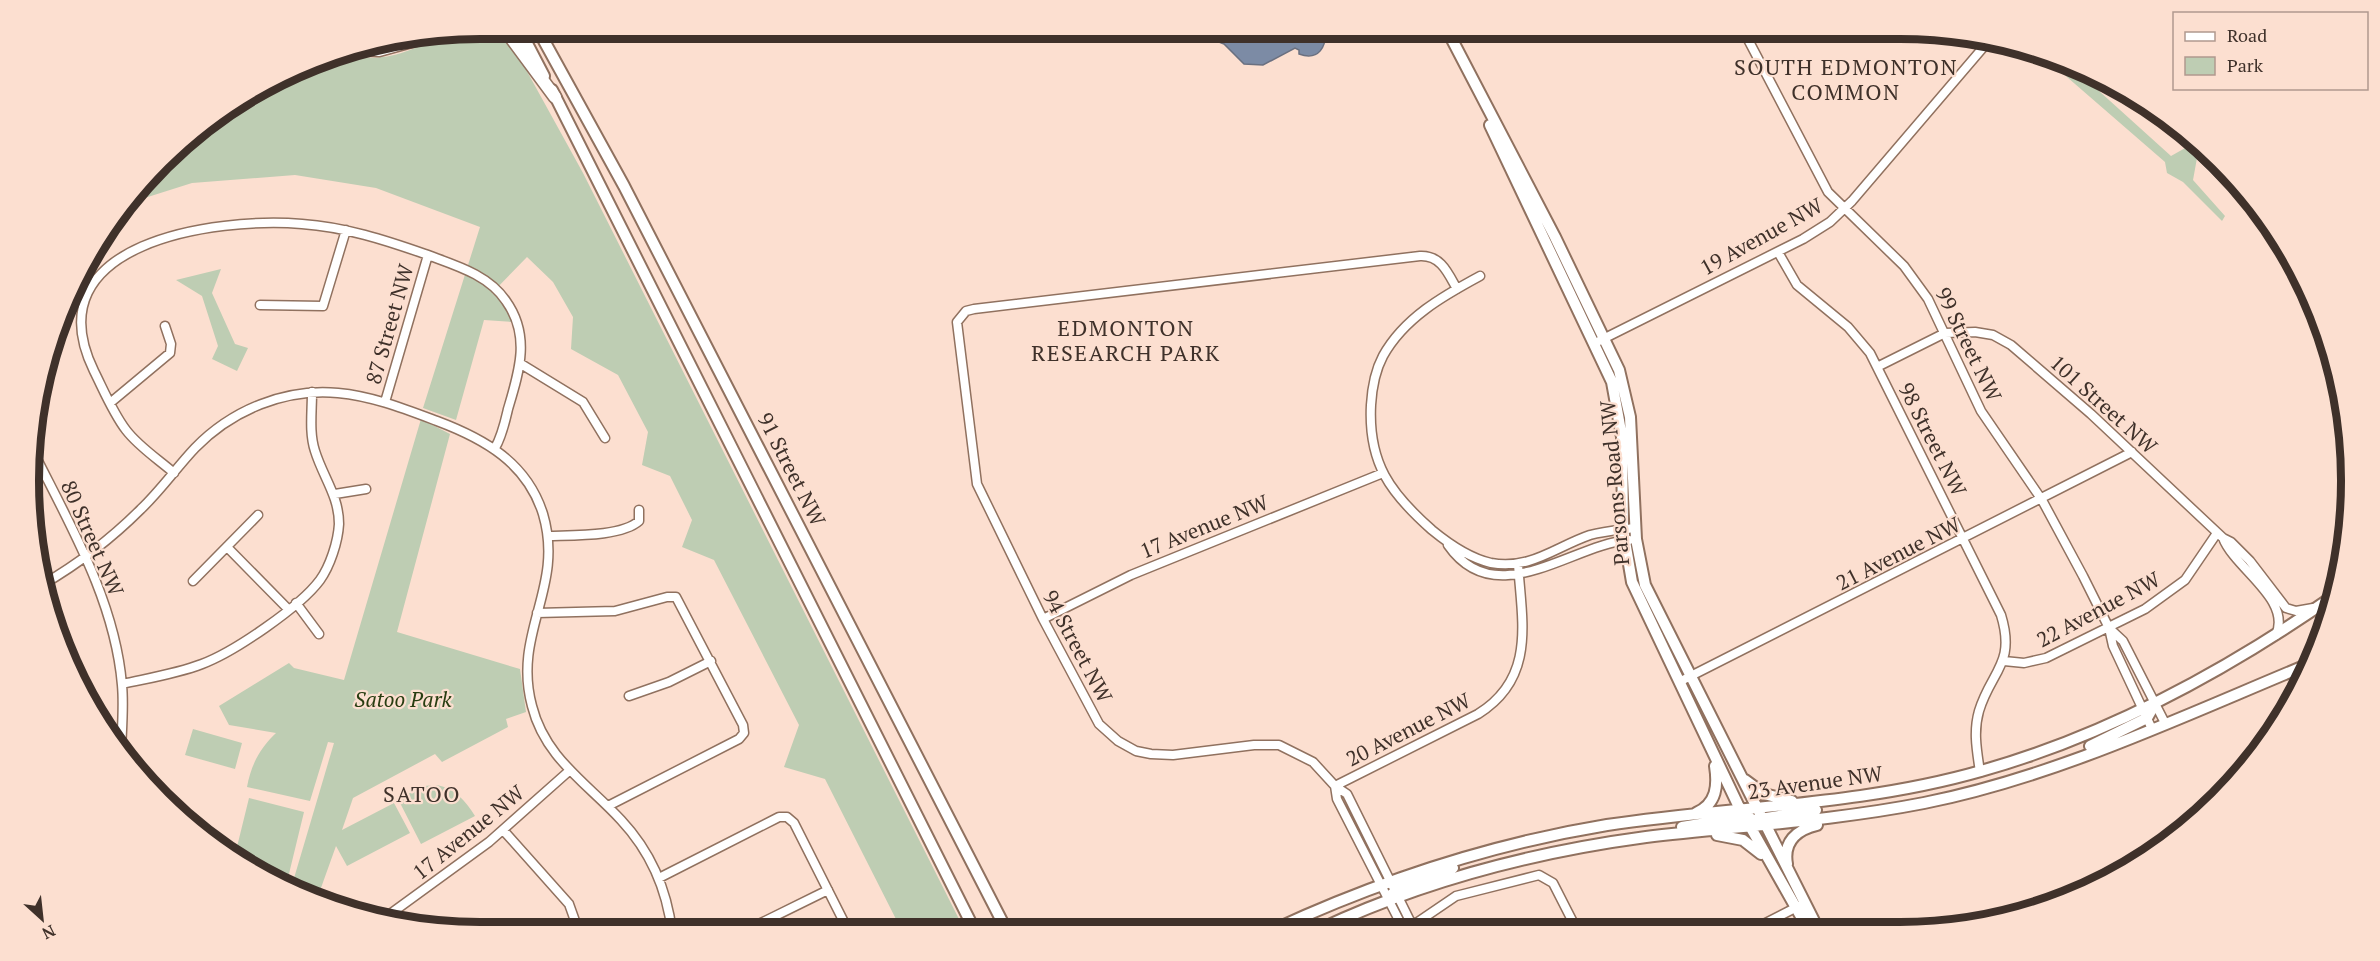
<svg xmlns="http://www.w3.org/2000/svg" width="2380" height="961" font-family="'PT Serif',serif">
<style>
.green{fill:#becdb3}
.water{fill:#7c8ba5;stroke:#6a7080;stroke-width:1.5}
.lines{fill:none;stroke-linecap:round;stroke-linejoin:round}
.stream{stroke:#6a7080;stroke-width:1.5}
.minor-casing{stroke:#90715f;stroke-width:11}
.major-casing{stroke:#90715f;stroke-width:14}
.highway-casing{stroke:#90715f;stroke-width:15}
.minor{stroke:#fff;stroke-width:8}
.major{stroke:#fff;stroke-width:10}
.highway{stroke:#fff;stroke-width:12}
.labels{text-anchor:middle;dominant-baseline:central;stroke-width:4.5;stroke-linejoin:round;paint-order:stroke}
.street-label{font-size:21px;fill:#3f312a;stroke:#fcdfd0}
.park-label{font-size:21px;font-style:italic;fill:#283d11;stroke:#fcdfd0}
.neighbourhood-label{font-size:22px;letter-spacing:1.5px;fill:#3f312a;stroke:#fcdfd0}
.rim{fill:none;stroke:#3f312a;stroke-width:8}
</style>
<rect width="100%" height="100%" fill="#fcdfd0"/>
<path class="green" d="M 481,28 L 497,29 L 513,46 L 583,173 L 965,931 L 902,931 L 825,779 L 784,767 L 799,725 L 714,560 L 682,547 L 692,520 L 670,476 L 642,465 L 648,432 L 618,375 L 571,349 L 573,317 L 553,282 L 527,257 L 492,293 L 500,299 L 513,322 L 484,320 L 456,420 L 423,408 L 480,227 L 376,188 L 295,175 L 192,183 L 132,202 L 181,143 L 345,54 C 390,65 409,49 448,34 C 458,31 470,30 481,28 Z
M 2037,51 L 2068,63 L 2171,156 L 2187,147 L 2197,158 L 2193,180 L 2225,216 L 2222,221 L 2183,182 L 2167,173 L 2165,162 Z
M 221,269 L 212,293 L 235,344 L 248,348 L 237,371 L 212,359 L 218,346 L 202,296 L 176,280 Z
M 421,419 L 450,434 L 397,632 L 520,669 L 526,712 L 506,719 L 508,727 L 442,762 L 435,754 L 353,798 L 342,830 L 394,803 L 410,833 L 347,866 L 336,846 L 317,899 L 292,885 L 334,743 L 328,742 L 310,801 L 247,787 C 251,765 260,748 276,733 L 229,725 L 219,706 L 289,663 L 294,668 L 344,680 Z
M 193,729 L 242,743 L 235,769 L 185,755 Z
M 437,785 C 455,789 465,800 475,816 L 421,844 L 398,799 L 424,786 Z
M 249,798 L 304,812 L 287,882 L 235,855 Z"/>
<path class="water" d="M 1184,29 L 1325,29 C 1327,47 1319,61 1299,54 L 1299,50 L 1295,48 L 1263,65 L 1244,64 L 1224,44 L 1209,38 L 1194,37 Z"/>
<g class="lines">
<path class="stream" d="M 2117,85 C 2182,143 2248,200 2294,274"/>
<defs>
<path id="minor" d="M 1742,28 L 1828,192 L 1904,266 L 1928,299 L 1981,411 L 2042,500 L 2083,576 L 2109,628 L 2113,646 L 2152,729
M 1778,252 L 1797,285 L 1848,327 L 1870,353 L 2001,615 C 2016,664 1991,671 1979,711 C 1973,732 1977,751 1980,772
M 1480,276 C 1443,296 1404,318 1383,356 C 1375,371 1372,388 1371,405 C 1368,463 1390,493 1432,530 C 1449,544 1469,558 1491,563 C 1531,570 1555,547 1590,535 C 1605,531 1620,530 1635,528
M 76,284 L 88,290
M 260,305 L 323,306 L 346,230
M 1595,343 L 1803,239 L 1830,222 L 1852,201 L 1987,43
M 521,364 L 583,402 L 605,438
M 1877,367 L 1945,333 L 1975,332 L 1993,335 L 2011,345 L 2091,414 L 2223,538 L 2231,542 L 2250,561 L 2286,608 L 2296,611 L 2313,608
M 385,402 L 428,255
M 110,403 L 170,353 L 171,344 L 165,326
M 33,451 C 70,525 115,601 122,685 C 124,706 122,727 121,749
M 174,473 C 158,459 139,447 126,430 C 113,413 104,391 94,371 C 31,242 216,217 302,224 C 345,227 385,240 425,254 C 454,265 488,274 506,301 C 531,336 519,372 508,409 C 505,422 502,436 495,448
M 335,494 L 366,489
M 548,536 C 571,535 621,537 639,521 L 639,510
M 2223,538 C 2235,569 2292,599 2276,635
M 1448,545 C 1496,614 1572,544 1629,540
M 227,547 L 288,609
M 193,581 L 258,515
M 42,585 C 78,564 112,538 141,509 C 161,490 177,467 195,448 C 232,410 285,388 338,393 C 372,396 405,409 437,421 C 485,439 527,463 543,514 C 565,588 512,632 532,706 C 545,758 587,783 621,820 C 650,851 667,890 672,932
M 296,603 L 319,634
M 537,613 L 615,611 L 667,597 L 676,597 L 743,725 L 744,733 L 739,739 L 608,806
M 1043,619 L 1131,575 L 1383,473
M 2109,628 L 2123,641 L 2165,723
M 2004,661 L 2024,663 L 2046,658 L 2145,609 L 2185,580 L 2217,533
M 1679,682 L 2132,452
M 122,684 C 149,678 176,674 202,664 C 234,652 300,607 320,580 C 330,566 338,542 339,524 C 339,496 323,477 315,451 C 309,433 312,412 312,392
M 629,696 L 669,682 L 711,661
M 1335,786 L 1478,714 C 1536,678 1522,622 1518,564
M 1335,786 L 1337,799 L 1404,930
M 503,830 L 569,904 L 579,932
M 659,878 L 779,817 L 787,817 L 794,823 L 849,932
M 386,917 L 489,842 L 569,771
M 761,923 L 828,890
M 1413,927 L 1347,794 L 1335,786 L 1313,762 L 1279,745 L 1254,745 L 1173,755 L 1151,754 L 1136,751 L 1118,741 L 1099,724 L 1043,619 L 977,484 L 957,322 L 966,311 L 974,309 L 1420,256 C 1441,255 1448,273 1457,289
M 1754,929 L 1799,906
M 1406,930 L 1456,896 L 1539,875 L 1553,883 L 1577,930"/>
<path id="major" d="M 519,28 L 544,76
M 537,28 L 624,186 L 1007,931
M 1446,28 L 1555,237 L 1619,370 L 1630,417 L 1636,539 L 1645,585 L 1818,929
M 552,90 L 975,931
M 1490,125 L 1612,382 L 1622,437 L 1623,529 L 1632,582 L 1738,805 L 1808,929
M 2090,746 L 2147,718 L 2155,704
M 1745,780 L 1764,794 L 1792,801
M 1696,813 C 1717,804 1718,785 1715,766
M 1754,820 L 1816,810
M 1682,827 L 1749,816
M 1717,835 L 1743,840 L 1761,854
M 1787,864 C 1783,842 1796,830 1817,825
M 1388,900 C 1394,884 1437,874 1453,868
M 1273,930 C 1379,881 1491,844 1607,825 C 1732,806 1859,806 1981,771 C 2109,735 2226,671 2335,595
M 1318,930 C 1420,882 1534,852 1646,837 C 1739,826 1832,821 1924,803 C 2058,776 2183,716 2309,664"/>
<path id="highway" d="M 504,28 L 555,97
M 357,49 L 379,50 L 419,39"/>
</defs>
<use href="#minor" class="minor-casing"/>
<use href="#major" class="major-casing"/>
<use href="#highway" class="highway-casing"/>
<use href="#minor" class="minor"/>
<use href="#major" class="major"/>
<use href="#highway" class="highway"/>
</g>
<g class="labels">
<g class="street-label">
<text transform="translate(1761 236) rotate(-29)">19 Avenue NW</text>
<text transform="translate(389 324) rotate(-74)">87 Street NW</text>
<text transform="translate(1969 344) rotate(64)">99 Street NW</text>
<text transform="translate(2104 404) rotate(42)">101 Street NW</text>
<text transform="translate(1933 439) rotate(63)">98 Street NW</text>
<text transform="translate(792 469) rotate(63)">91 Street NW</text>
<text transform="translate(1614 483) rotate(-95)">Parsons Road NW</text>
<text transform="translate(1204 526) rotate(-22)">17 Avenue NW</text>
<text transform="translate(93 538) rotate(66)">80 Street NW</text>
<text transform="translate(1898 553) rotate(-27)">21 Avenue NW</text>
<text transform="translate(2098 609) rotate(-28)">22 Avenue NW</text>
<text transform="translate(1078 646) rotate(62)">94 Street NW</text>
<text transform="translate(1408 729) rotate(-27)">20 Avenue NW</text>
<text transform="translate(1815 782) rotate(-8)">23 Avenue NW</text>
<text transform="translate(468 832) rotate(-39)">17 Avenue NW</text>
</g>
<g class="park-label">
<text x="403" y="699">Satoo Park</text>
</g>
<g class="neighbourhood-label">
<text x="1846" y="66">SOUTH EDMONTON<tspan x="1846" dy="25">COMMON</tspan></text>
<text x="1126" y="327">EDMONTON<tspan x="1126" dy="25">RESEARCH PARK</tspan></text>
<text x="422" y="793">SATOO</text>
</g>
</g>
<path d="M0 0H2380V961H0ZM480 39H1900A441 441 0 0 1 2341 480V481A441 441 0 0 1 1900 922H480A441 441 0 0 1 39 481V480A441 441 0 0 1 480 39Z" fill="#fcdfd0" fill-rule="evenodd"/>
<path class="rim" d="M480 39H1900A441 441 0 0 1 2341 480V481A441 441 0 0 1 1900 922H480A441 441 0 0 1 39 481V480A441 441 0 0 1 480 39Z"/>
<rect x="2173" y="12" width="195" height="78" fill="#fcdfd0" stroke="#b0998e" stroke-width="1.5"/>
<rect x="2185" y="32" width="30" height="9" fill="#ffffff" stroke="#b0998e" stroke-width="1.5"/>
<text x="2227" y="42" font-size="18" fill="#3f312a">Road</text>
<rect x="2185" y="57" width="30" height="18" fill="#becdb3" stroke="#b0998e" stroke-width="1.5"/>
<text x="2227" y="72" font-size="18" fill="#3f312a">Park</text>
<g transform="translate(42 919) rotate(153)" stroke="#fcdfd0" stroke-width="4.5" paint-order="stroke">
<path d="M0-4.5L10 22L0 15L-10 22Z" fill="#3f312a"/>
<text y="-9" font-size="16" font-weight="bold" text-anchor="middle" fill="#3f312a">N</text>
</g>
</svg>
